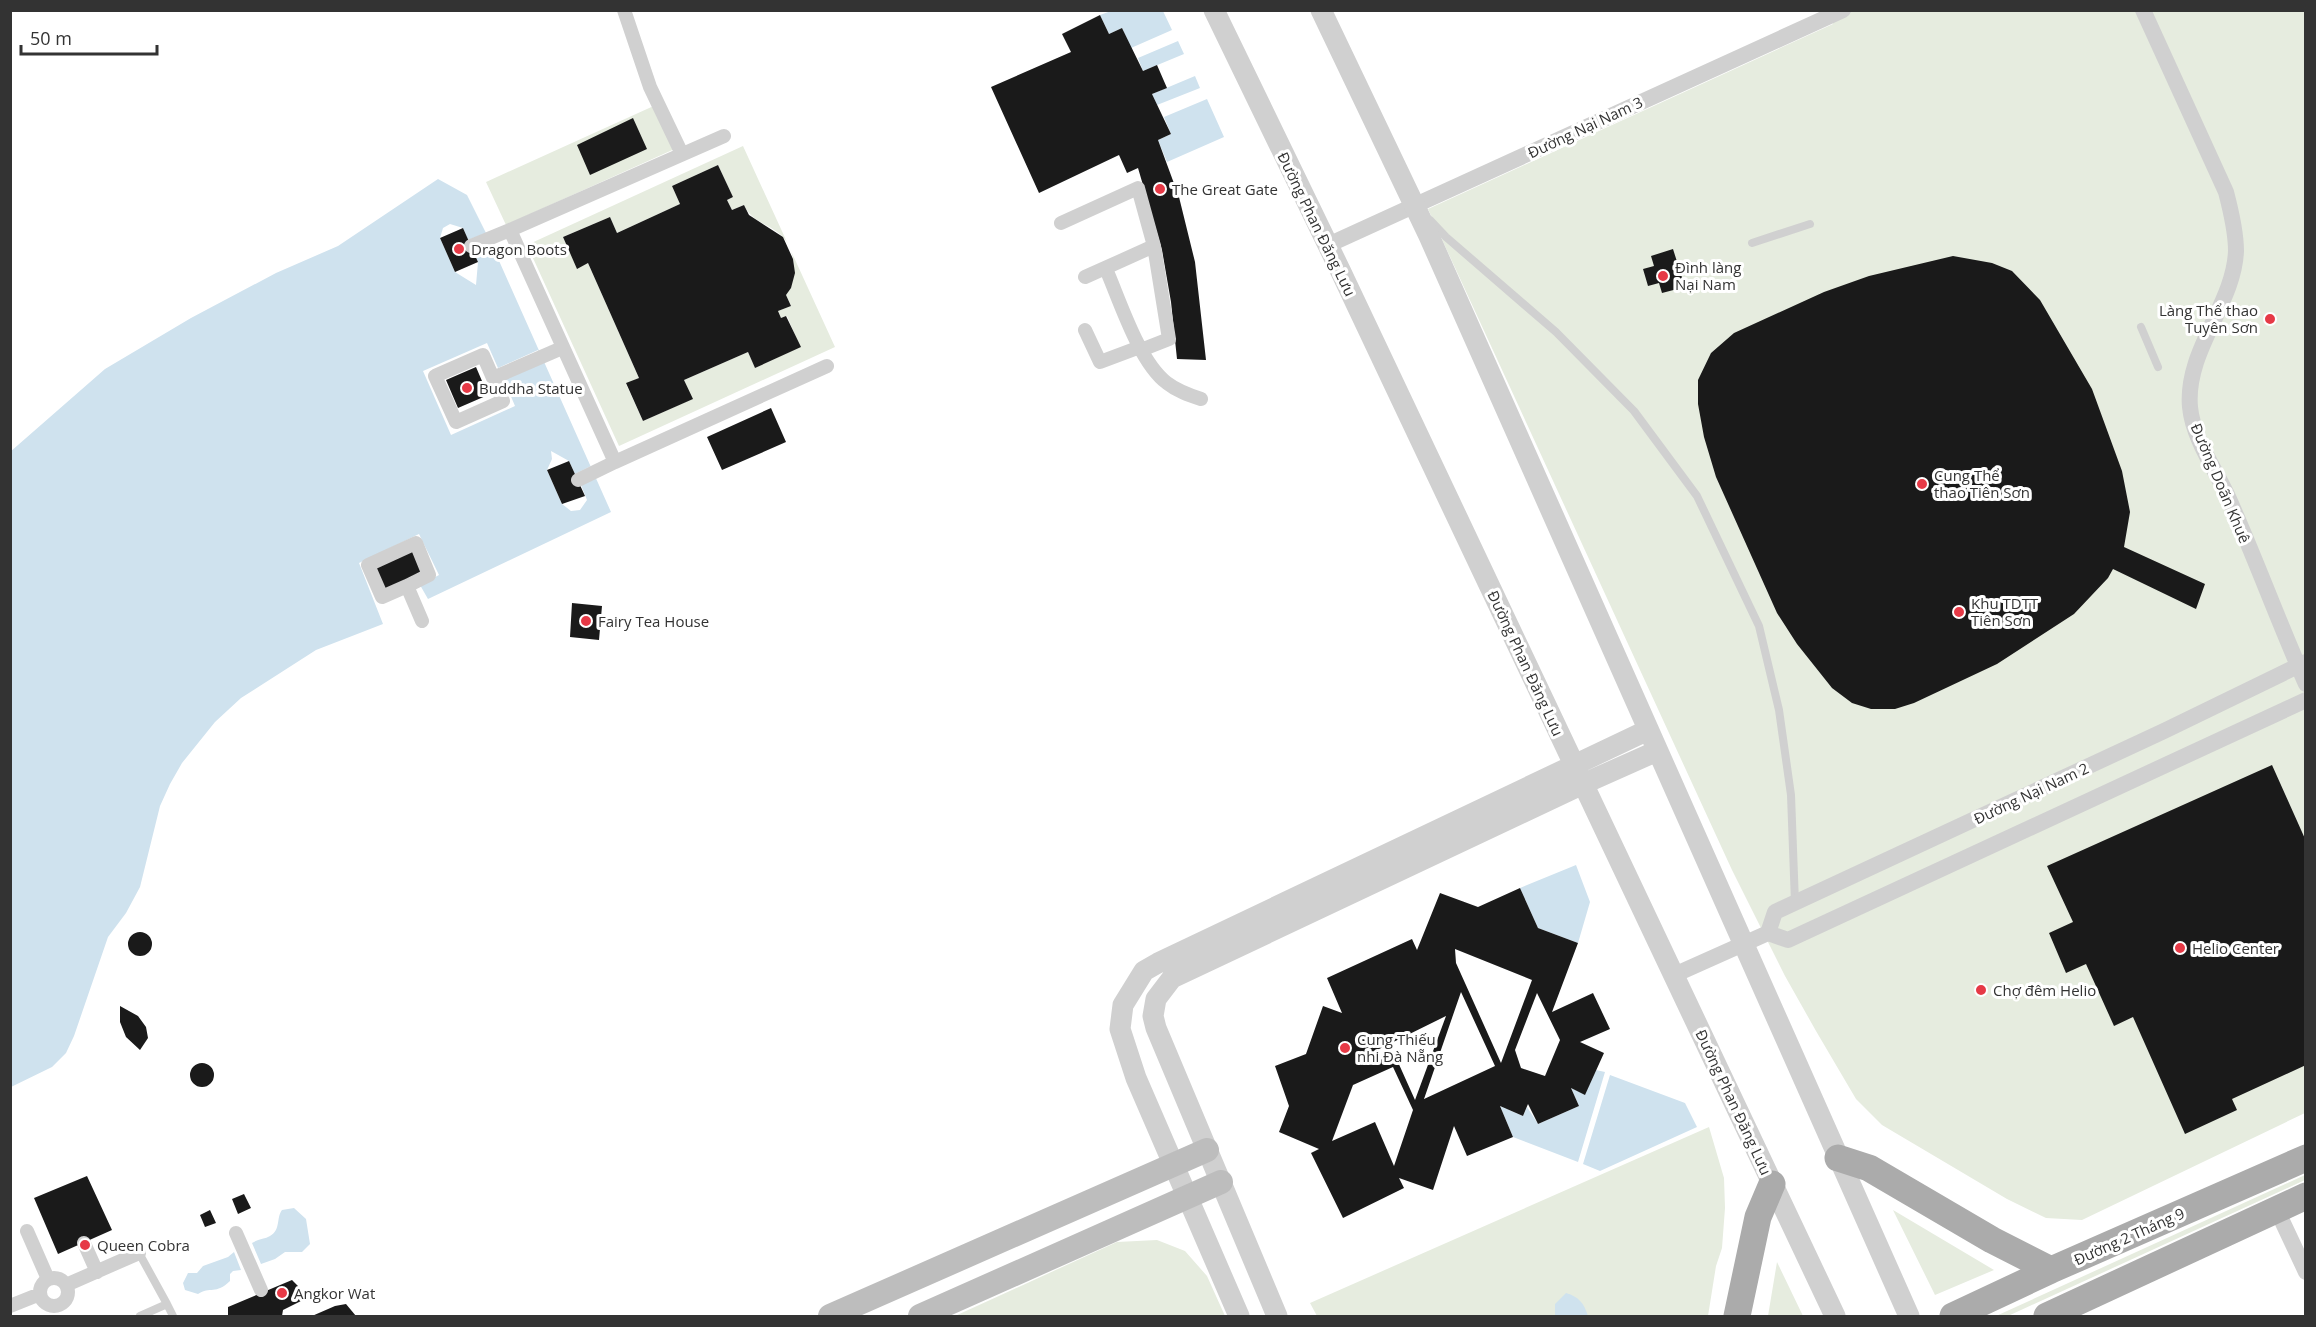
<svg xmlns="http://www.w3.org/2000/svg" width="2316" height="1327" font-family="'Open Sans',sans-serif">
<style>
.green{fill:#e6ecdf;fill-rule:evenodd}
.water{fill:#cfe2ee}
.pier{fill:#fff}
.building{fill:#1a1a1a;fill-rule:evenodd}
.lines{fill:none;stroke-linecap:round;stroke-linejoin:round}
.service{stroke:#d0d0d0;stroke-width:8}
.pedestrian{stroke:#d0d0d0;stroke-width:14}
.minor{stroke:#d0d0d0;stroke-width:16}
.tertiary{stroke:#d0d0d0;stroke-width:21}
.secondary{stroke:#bdbdbd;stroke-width:24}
.primary{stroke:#ababab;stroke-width:27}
.poi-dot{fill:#e63946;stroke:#fff;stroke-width:2}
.labels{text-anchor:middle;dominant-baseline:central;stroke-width:6;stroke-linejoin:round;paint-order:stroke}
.street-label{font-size:15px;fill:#333;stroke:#fff}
.poi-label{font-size:15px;fill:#333;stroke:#fff;text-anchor:start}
</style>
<rect width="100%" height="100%" fill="#fff"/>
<path class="green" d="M 1828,11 L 2305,11 L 2305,1113 L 2082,1220 L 2046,1218 L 2007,1199 L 1882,1125 L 1856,1099 L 1816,1031 L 1785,976 L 1732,870 L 1428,209 L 1833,24 Z
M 658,104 L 679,147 L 506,225 L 486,182 Z
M 743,146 L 835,347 L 619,446 L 527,245 ZM 718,165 L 733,197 L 727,200 L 732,210 L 744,205 C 752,223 771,224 783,237 C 797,253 797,279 786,295 L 791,306 L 778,311 L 781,318 L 787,316 L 800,347 L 755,368 L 748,352 L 684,380 L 692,399 L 643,421 L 626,384 L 639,378 L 588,263 L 577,268 L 563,237 L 610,217 L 617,233 L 680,204 L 672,186 Z
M 1709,1127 L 1724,1178 L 1725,1208 L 1722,1248 L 1716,1266 L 1708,1316 L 1317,1316 L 1310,1303 Z
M 2305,1175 L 2305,1180 L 2008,1316 L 1996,1316 Z
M 1893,1210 L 1994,1270 L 1935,1295 Z
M 1157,1240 L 1185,1251 L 1207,1276 L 1225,1316 L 955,1316 L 1117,1242 Z
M 1777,1262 L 1803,1316 L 1768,1316 Z"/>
<path class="water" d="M 1111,11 L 1163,11 L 1172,30 L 1131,48 L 1122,28 L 1109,34 L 1100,15 Z
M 1178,41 L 1184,54 L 1143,71 L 1138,58 Z
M 1195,76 L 1200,88 L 1157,105 L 1152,94 Z
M 1207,99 L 1224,137 L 1167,162 L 1158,140 L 1171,134 L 1164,117 Z
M 438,179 L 467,195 L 492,245 L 611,512 L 428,599 L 420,585 L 439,575 L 419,534 L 359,563 L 383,624 L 316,650 L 241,698 L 215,722 L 182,763 L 170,784 L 160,806 L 140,887 L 126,913 L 108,937 L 74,1036 L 66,1053 L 52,1067 L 11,1087 L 10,452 L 105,369 L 191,318 L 276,273 L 338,246 Z
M 1576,865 L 1590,902 L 1578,943 L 1538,928 L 1520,888 Z
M 1596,1070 L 1605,1072 L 1578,1162 L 1513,1137 L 1500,1106 L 1523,1116 L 1527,1107 L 1538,1124 L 1579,1106 L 1571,1088 L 1585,1094 Z
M 1610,1075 L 1685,1103 L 1697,1127 L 1600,1171 L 1583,1164 Z
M 294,1208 L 306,1219 L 310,1244 L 302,1252 L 285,1252 L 275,1259 L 261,1264 L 252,1243 C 258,1239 265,1239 270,1236 C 281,1230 276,1218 282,1210 Z
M 234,1252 L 241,1270 L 233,1271 L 230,1274 L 230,1281 C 216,1295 210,1286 198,1294 L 185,1290 L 183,1283 L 188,1273 L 197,1273 L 203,1266 L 228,1257 Z
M 1566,1293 C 1579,1297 1584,1303 1588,1316 L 1555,1316 L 1555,1304 Z"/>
<path class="pier" d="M 450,224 L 463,228 L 468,240 L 486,233 L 492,245 L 474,252 L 478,262 L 476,285 L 455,272 L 440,238 L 443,228 Z
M 487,343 L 498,368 L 538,350 L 543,362 L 504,380 L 515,406 L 451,435 L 423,371 Z
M 551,451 L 569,461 L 575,474 L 591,466 L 581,485 L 587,500 L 580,510 L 571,511 L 562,504 L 547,470 L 552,459 Z"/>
<path class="building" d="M 1100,15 L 1109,34 L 1122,28 L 1143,71 L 1157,65 L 1167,88 L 1152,94 L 1171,134 L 1158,140 L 1179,197 L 1195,262 L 1206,360 L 1177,359 L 1171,302 L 1162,250 L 1138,168 L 1127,173 L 1119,155 L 1039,193 L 991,87 L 1071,52 L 1062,34 Z
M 633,118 L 647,149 L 590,175 L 577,145 Z
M 718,165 L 733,197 L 727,200 L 732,210 L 744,205 L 749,215 L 783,237 L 793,259 L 795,273 L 791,288 L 786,295 L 791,306 L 778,311 L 781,318 L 786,316 L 801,347 L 755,368 L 748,352 L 684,380 L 693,399 L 643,421 L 626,383 L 639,378 L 588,263 L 577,269 L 563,237 L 610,217 L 617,233 L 680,204 L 672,186 Z
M 463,228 L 478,262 L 455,272 L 440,238 Z
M 1673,249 L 1685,287 L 1662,293 L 1659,283 L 1648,286 L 1643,269 L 1654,266 L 1651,256 Z
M 1953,256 L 1992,263 L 2012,271 L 2040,300 L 2092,389 L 2122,471 L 2130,512 L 2124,547 L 2205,584 L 2196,609 L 2113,569 L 2108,578 L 2074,614 L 1997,664 L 1914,703 L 1895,709 L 1871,709 L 1852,703 L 1832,688 L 1797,644 L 1777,613 L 1716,477 L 1704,437 L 1698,404 L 1698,380 L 1711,353 L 1734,333 L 1824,292 L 1869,276 Z
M 476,367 L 488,395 L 458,408 L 446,380 Z
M 771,408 L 786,442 L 722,470 L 707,437 Z
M 569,461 L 585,496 L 562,504 L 547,470 Z
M 414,547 L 424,573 L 383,591 L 373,566 Z
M 572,603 L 602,606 L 599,640 L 570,637 Z
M 2272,765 L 2306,841 L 2306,1065 L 2232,1099 L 2237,1110 L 2185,1134 L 2133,1017 L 2114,1026 L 2086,964 L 2066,973 L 2049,933 L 2073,922 L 2047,866 Z
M 1520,888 L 1538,928 L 1578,943 L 1552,1012 L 1593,993 L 1610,1029 L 1580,1042 L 1604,1053 L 1585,1095 L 1571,1088 L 1579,1106 L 1538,1124 L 1528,1104 L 1523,1116 L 1500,1106 L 1513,1137 L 1467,1156 L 1454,1126 L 1433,1190 L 1399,1178 L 1404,1188 L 1343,1218 L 1311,1153 L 1319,1149 L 1279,1132 L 1289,1106 L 1275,1066 L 1306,1054 L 1323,1006 L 1342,1013 L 1327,978 L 1412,939 L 1417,950 L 1440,893 L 1478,907 ZM 1455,949 L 1532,980 L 1501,1063 L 1456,963 ZM 1461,992 L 1495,1066 L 1424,1099 ZM 1537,993 L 1560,1040 L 1545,1076 L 1521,1068 L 1515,1050 ZM 1446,1016 L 1415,1100 L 1393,1051 L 1361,1065 L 1365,1056 ZM 1393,1067 L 1413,1110 L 1394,1166 L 1375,1122 L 1332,1141 L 1353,1085 Z
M128 944a12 12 0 1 1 24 0a12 12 0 1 1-24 0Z
M 120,1006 L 138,1016 L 146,1027 L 148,1038 L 140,1050 L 126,1037 L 120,1022 Z
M190 1075a12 12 0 1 1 24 0a12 12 0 1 1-24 0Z
M 87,1176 L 112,1230 L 58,1254 L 34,1198 Z
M 244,1194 L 251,1208 L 238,1214 L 232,1199 Z
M 210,1210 L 216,1223 L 205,1227 L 200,1215 Z
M 292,1280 L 299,1287 L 305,1299 L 283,1310 L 282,1316 L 228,1316 L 228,1307 Z
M 346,1304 L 356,1316 L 312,1316 L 335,1306 Z"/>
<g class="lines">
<path class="service" d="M 1430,220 L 1446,237 L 1556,332 L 1634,411 L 1697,496 L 1759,626 L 1779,710 L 1791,795 L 1795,903
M 1752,243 L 1810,224
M 2141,327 L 2158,367
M 139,1253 L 167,1304
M 140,1316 L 167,1304 L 173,1316"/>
<path class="pedestrian" d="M 624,10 L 650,87 L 682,154
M 724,136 L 510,230 L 615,462 L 827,366
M 1061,223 L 1138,188 L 1154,246 L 1169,339 L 1141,350
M 471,246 L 510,230
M 1106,269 C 1120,301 1139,362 1167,383 C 1177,391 1189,395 1201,399
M 1085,277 L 1154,246
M 1085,330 L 1100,362 L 1140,347
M 483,355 L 503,401 L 456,422 L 435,376 Z
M 493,378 L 562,348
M 578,480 L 615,462
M 407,586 L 382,597 L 368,565 L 416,543 L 429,575 L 407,586 L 422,621
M 27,1231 L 48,1279
M 236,1233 L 261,1290
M 84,1243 L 97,1272
M40 1292a14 14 0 1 1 28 0a14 14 0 1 1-28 0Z
M 66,1285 L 139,1253
M 10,1306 L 40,1294"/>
<path class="minor" d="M 2143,10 L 2226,192 C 2231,211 2236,231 2236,251 C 2234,304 2185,351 2190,407 C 2193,439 2216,470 2229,499 C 2256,560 2279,623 2306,684
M 1328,245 L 1843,10
M 1768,933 L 1775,912 L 2164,731 L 2306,662
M 1674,975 L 1768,933 L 1788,940 L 2306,700
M 2276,1208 L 2306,1272"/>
<path class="tertiary" d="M 1214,10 L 1341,272 L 1835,1316
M 1321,10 L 1429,236 L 1909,1316
M 1239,1316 L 1136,1078 L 1120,1029 L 1123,1005 L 1144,971 L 1158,963 L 1648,730
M 1277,1316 L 1156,1028 L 1153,1016 L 1156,999 L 1172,978 L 1583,784 L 1657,751"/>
<path class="secondary" d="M 830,1316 L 1207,1150
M 920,1316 L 1221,1182"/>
<path class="primary" d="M 1838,1158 L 1869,1168 L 1992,1240 L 2051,1270
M 1737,1316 L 1758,1217 L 1772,1184
M 1953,1316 L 2051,1270 L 2306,1158
M 2047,1316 L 2306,1196"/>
</g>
<g class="poi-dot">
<circle cx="1160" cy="189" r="6"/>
<circle cx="459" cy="249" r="6"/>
<circle cx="1663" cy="276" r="6"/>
<circle cx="2270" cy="319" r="6"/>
<circle cx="467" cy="388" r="6"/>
<circle cx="1922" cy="484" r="6"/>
<circle cx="1959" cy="612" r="6"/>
<circle cx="586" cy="621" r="6"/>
<circle cx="2180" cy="948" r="6"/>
<circle cx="1981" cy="990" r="6"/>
<circle cx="1345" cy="1048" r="6"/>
<circle cx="85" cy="1245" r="6"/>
<circle cx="282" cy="1293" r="6"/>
</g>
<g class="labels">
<g class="street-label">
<text transform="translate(1585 127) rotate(-25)">Đường Nại Nam 3</text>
<text transform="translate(1317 224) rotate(64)">Đường Phan Đăng Lưu</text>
<text transform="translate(2221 483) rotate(67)">Đường Doãn Khuê</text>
<text transform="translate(1526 663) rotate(65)">Đường Phan Đăng Lưu</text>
<text transform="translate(2031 793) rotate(-25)">Đường Nại Nam 2</text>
<text transform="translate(1734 1102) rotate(65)">Đường Phan Đăng Lưu</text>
<text transform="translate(2129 1236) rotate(-24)">Đường 2 Tháng 9</text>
</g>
<g class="poi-label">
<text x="1172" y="189">The Great Gate</text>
<text x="471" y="249">Dragon Boots</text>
<text x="1675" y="267">Đình làng<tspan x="1675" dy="17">Nại Nam</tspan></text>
<text x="2258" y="310" text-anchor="end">Làng Thể thao<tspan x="2258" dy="17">Tuyên Sơn</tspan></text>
<text x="479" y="388">Buddha Statue</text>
<text x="1934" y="475">Cung Thể<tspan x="1934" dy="17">thao Tiên Sơn</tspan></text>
<text x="1971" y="603">Khu TDTT<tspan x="1971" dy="17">Tiên Sơn</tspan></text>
<text x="598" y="621">Fairy Tea House</text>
<text x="2192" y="948">Helio Center</text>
<text x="1993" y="990">Chợ đêm Helio</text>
<text x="1357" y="1039">Cung Thiếu<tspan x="1357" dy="17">nhi Đà Nẵng</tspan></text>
<text x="97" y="1245">Queen Cobra</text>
<text x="294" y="1293">Angkor Wat</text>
</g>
</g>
<rect width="2316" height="1327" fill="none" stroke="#333333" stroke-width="24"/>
<path d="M21 45v9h136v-9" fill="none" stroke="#333333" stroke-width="3"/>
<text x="30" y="45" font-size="18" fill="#333333" stroke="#ffffff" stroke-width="4.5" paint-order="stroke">50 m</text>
</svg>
